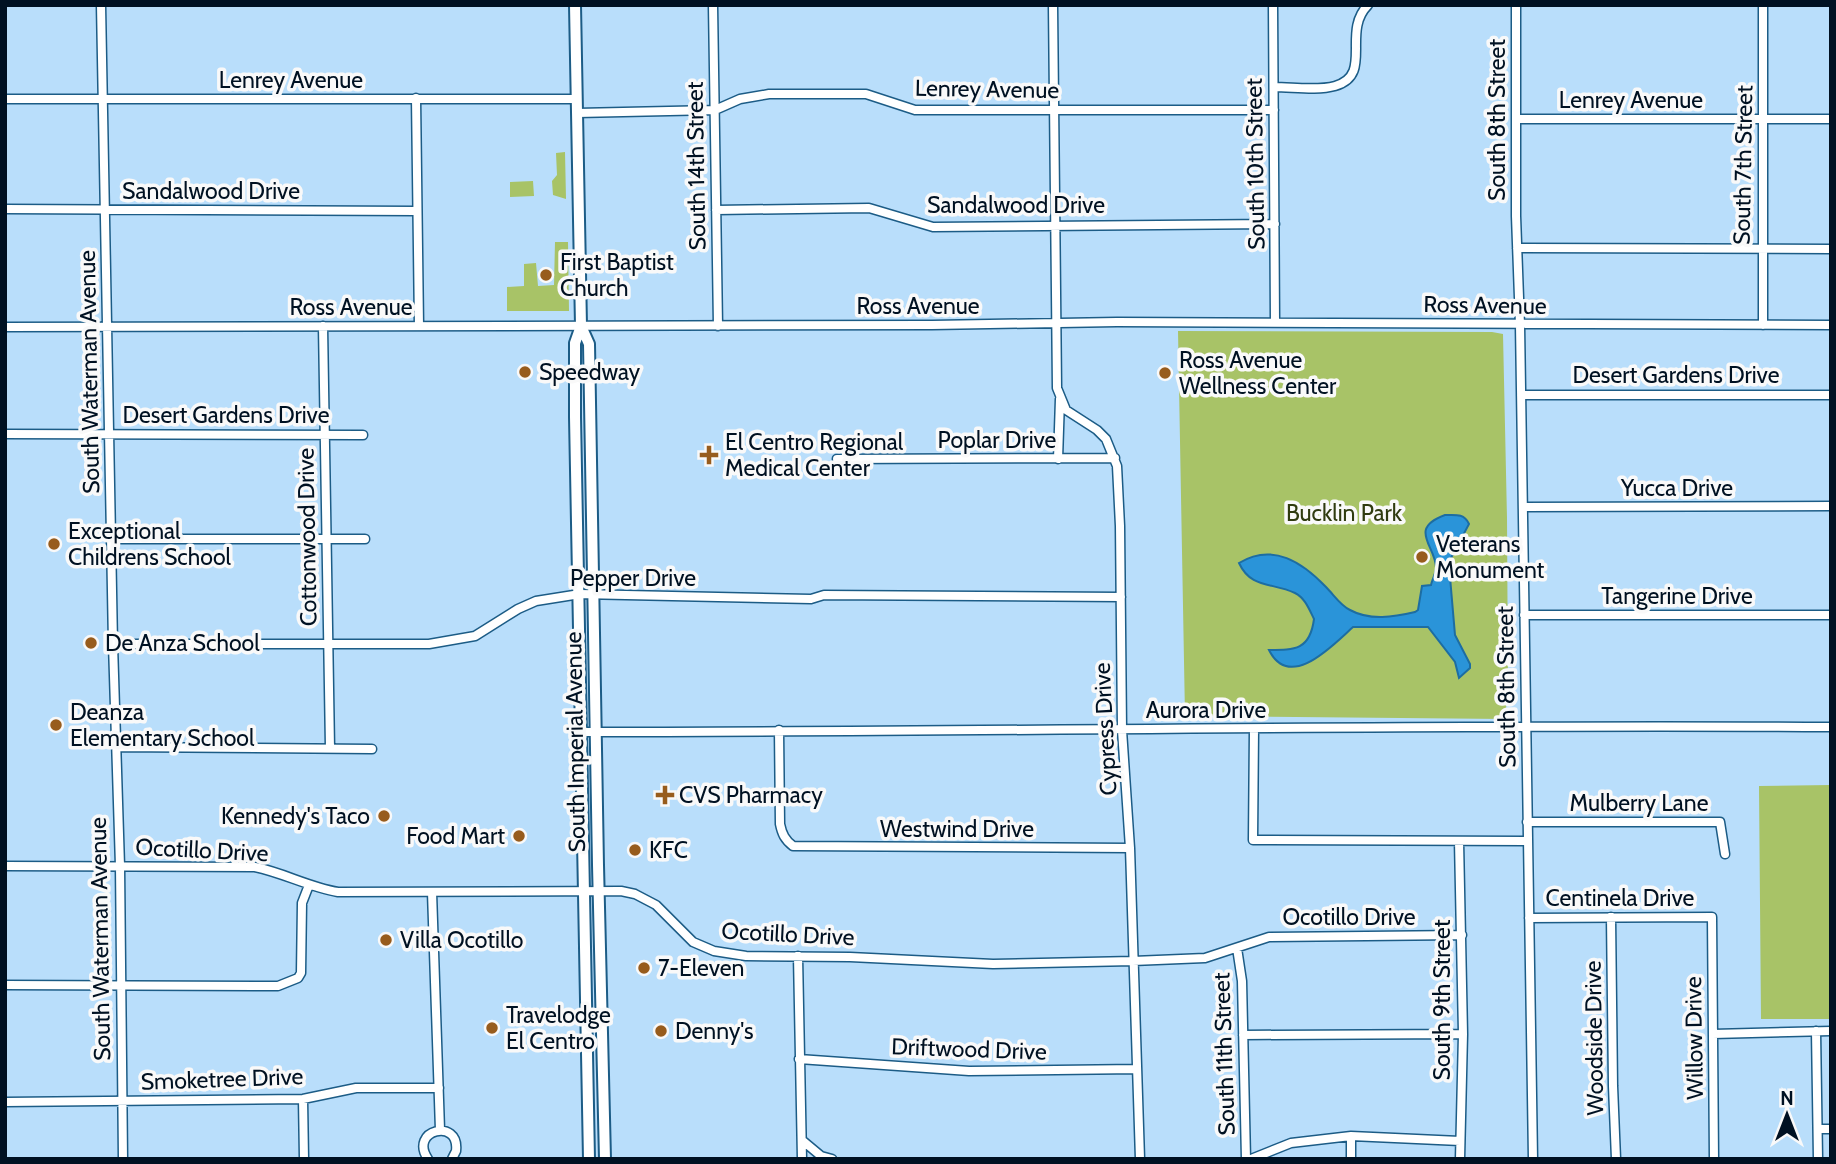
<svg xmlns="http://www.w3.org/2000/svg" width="1836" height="1164" font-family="Cabin,sans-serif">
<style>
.green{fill:#a8c367}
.water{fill:#2a94d9;stroke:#1d6da2;stroke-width:2}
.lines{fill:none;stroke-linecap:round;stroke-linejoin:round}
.minor-casing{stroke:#1c5c86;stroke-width:11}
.highway-casing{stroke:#1c5c86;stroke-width:14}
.minor{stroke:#fff;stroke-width:8}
.highway{stroke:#fff;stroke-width:10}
.poi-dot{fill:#975c1d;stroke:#f9f9f9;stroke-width:2.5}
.labels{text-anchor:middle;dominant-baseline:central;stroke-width:7;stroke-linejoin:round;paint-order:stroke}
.street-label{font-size:23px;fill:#012;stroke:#f9f9f9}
.poi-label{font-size:23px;fill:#012;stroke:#f9f9f9;text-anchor:start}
.park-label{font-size:23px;fill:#2f3b0f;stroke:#f9f9f9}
</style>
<rect width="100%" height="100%" fill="#b9defb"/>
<path class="green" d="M 565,152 L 566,199 L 553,195 L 552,181 L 557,175 L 556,153 Z
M 533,181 L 534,196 L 510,197 L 510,182 Z
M 555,242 L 568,242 L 569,311 L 507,311 L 507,287 L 524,286 L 524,264 L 536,263 L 538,286 L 554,285 Z
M 1178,331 L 1492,332 L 1503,334 L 1507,518 L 1508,688 L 1505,719 L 1185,716 Z
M 1831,785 L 1831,1019 L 1761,1019 L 1759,786 Z"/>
<path class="water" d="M 1445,515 C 1455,515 1464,513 1469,524 L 1451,558 L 1450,577 L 1455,635 L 1470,664 L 1470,668 L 1459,678 L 1455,662 L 1428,627 L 1353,627 C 1334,644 1290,692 1269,650 C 1295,650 1310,650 1314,619 C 1309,609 1305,598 1295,593 C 1272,582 1251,589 1239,563 C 1273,542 1303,563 1326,587 C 1334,595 1340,605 1350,610 C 1370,621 1394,617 1415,612 L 1418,610 L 1422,586 L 1431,585 C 1432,580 1436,573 1436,568 C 1436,546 1407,529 1445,515 Z"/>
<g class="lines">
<defs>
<path id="minor" d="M 101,5 L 113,644 L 120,866 L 123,1159
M 713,5 L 718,326
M 1053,5 L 1057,388 L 1066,410 L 1097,430 L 1106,439 L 1117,466 L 1120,526 L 1122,730 L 1130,848 L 1140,1159
M 1273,5 L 1275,322
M 1516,5 L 1516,216 L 1520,325 L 1533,1159
M 1274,87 C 1293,87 1317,91 1335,86 C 1374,75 1341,32 1368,5
M 416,98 L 419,326
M 5,99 L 577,99
M 577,113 L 715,110 L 740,99 L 769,94 L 866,94 L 915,110 L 1274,110
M 1516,119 L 1831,119
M 5,209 L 417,211
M 716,210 L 869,208 L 933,227 L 1275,224
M 1517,248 L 1831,249
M 1763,325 L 1763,5
M 323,326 L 330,748
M 5,327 L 932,325 L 1117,322 L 1831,325
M 1521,395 L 1831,395
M 5,434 L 363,435
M 837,459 L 1115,458
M 1058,459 L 1060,399
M 1523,507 L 1831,506
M 111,539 L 365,539
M 1524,615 L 1831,615
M 113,644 L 429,644 L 475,636 L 518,609 L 536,601 L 580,594 L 811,599 L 824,595 L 1121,597
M 1254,729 L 1253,840 L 1528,841
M 779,730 L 780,824 C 782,834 785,840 793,846 L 1130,848
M 582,732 C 998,732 1415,724 1831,727
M 116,747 L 372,749
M 1527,822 L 1720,822 L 1725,854
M 1459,841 L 1463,1034 L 1460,1159
M 5,866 L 255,867 C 284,873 309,887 338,892 L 621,891 L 635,894 L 656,905 L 693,942 L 714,951 L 746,956 L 850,957 L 993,964 L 1133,961 L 1205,958 L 1269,937 L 1462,935
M 432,892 L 440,1130
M 1611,917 L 1613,1086 L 1616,1159
M 1529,918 L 1712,917 L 1714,1159
M 1237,948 L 1242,981 L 1246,1159
M 798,956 L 802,1159
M 5,985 L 278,986 L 298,978 L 301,973 L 302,903 L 309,885
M 1816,1031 L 1818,1159
M 1713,1034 L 1831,1031
M 1243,1035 L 1463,1034
M 799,1059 L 969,1071 L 1137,1069
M 303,1099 L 304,1159
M 5,1102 L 303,1099 L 356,1088 L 439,1088
M 1818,1129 L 1831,1129
M 1351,1136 L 1351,1159
M 803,1141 L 821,1156 L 832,1159
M 428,1159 C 408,1130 460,1117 456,1151 L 452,1159
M 1251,1159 L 1291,1143 L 1351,1136 L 1460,1141"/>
<path id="highway" d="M 575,5 L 581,326 L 575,343 L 575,417 L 589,1159
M 581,326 L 589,344 L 598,865 L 605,1159"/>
</defs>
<use href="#minor" class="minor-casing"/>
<use href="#highway" class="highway-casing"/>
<use href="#minor" class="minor"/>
<use href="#highway" class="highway"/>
</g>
<g class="poi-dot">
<circle cx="546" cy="275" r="7"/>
<circle cx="525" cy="372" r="7"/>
<circle cx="1165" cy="373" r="7"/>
<path d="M705.5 444.5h7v7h7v7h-7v7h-7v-7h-7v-7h7z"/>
<circle cx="54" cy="544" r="7"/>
<circle cx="1422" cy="557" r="7"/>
<circle cx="91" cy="643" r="7"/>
<circle cx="56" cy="725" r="7"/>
<path d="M661.5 784.5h7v7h7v7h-7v7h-7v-7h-7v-7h7z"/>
<circle cx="384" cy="816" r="7"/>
<circle cx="519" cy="836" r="7"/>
<circle cx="635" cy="850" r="7"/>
<circle cx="386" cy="940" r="7"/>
<circle cx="644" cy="968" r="7"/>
<circle cx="492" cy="1028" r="7"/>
<circle cx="661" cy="1031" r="7"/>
</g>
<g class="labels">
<g class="street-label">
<text x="291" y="80">Lenrey Avenue</text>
<text transform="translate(987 89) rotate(1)">Lenrey Avenue</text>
<text x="1631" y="100">Lenrey Avenue</text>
<text transform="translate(1497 120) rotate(-90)">South 8th Street</text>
<text transform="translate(1255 164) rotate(-91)">South 10th Street</text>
<text transform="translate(1743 165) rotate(-89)">South 7th Street</text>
<text transform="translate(696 166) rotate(-91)">South 14th Street</text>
<text x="211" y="191">Sandalwood Drive</text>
<text x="1016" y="205">Sandalwood Drive</text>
<text transform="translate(1485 305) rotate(1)">Ross Avenue</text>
<text x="918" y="306">Ross Avenue</text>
<text x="351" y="307">Ross Avenue</text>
<text transform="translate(89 372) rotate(-91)">South Waterman Avenue</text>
<text x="1676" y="375">Desert Gardens Drive</text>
<text x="226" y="415">Desert Gardens Drive</text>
<text x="997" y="440">Poplar Drive</text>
<text x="1677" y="488">Yucca Drive</text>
<text transform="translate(307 537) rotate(-91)">Cottonwood Drive</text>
<text x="633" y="578">Pepper Drive</text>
<text x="1677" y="596">Tangerine Drive</text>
<text transform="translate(1506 687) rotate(-91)">South 8th Street</text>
<text x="1206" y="710">Aurora Drive</text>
<text transform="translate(1105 729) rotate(-93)">Cypress Drive</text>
<text transform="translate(575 742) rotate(-91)">South Imperial Avenue</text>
<text x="1639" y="803">Mulberry Lane</text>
<text x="957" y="829">Westwind Drive</text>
<text transform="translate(202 850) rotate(3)">Ocotillo Drive</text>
<text x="1620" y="898">Centinela Drive</text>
<text x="1349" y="917">Ocotillo Drive</text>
<text transform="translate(788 934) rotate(3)">Ocotillo Drive</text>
<text transform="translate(100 939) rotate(-91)">South Waterman Avenue</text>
<text transform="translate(1442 1000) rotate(-90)">South 9th Street</text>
<text transform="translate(1594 1038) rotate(-91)">Woodside Drive</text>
<text transform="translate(1694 1038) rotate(-91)">Willow Drive</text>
<text transform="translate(969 1049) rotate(2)">Driftwood Drive</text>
<text transform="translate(1224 1054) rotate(-92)">South 11th Street</text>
<text transform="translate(222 1079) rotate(-2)">Smoketree Drive</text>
</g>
<g class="poi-label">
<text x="560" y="262">First Baptist<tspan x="560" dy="26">Church</tspan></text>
<text x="1179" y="360">Ross Avenue<tspan x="1179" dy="26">Wellness Center</tspan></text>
<text x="539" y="372">Speedway</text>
<text x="725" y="442">El Centro Regional<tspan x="725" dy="26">Medical Center</tspan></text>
<text x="68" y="531">Exceptional<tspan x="68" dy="26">Childrens School</tspan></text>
<text x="1436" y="544">Veterans<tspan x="1436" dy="26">Monument</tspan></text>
<text x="105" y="643">De Anza School</text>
<text x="70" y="712">Deanza<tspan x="70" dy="26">Elementary School</tspan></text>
<text x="679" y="795">CVS Pharmacy</text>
<text x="370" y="816" text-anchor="end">Kennedy's Taco</text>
<text x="505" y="836" text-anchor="end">Food Mart</text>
<text x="649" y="850">KFC</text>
<text x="400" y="940">Villa Ocotillo</text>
<text x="658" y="968">7-Eleven</text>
<text x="506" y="1015">Travelodge<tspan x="506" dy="26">El Centro</tspan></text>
<text x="675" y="1031">Denny's</text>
</g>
<g class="park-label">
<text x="1344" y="513">Bucklin Park</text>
</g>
</g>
<rect width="1836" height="1164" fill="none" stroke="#001122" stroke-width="14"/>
<g transform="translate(1787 1115)" stroke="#f9f9f9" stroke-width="5" paint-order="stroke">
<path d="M0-5L12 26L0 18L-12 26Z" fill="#001122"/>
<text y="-10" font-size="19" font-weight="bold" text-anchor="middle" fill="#001122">N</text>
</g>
</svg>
